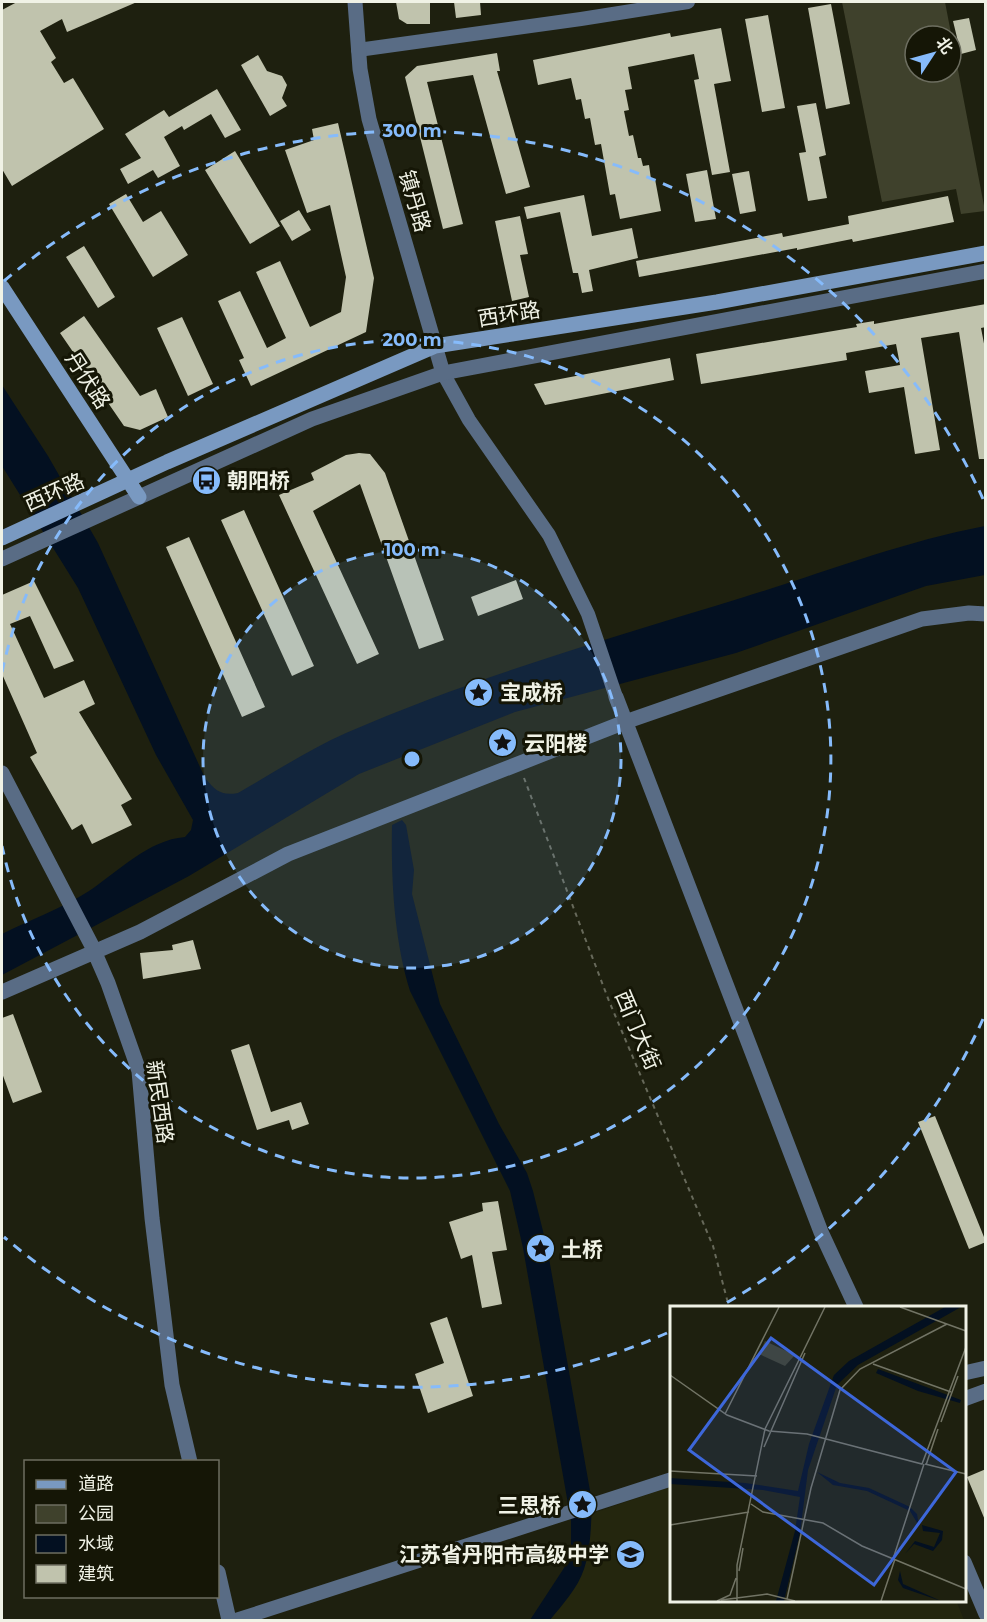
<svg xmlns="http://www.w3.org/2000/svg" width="987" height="1622" font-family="Montserrat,'Noto Sans SC',sans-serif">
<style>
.built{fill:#24260e}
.green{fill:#3f412c;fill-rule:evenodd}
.water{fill:#031021}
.building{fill:#c0c3ad}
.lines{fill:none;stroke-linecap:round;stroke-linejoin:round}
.path{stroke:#67695a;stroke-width:2;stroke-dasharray:4.5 4.5;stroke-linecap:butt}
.minor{stroke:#596c85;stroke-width:14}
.tertiary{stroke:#596c85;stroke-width:15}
.secondary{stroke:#7999c1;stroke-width:15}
.ring{fill:none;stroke:#86bbfb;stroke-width:3;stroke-dasharray:10 8}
.labels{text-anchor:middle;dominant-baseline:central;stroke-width:6;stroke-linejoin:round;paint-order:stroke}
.street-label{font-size:21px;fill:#f0f2e6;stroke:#151606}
.poi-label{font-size:21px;font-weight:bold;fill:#f0f2e6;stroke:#151606;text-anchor:start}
.inset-road{fill:none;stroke:#727465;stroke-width:1.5}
.view{fill:#3d67da;fill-opacity:0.15;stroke:#3d67da;stroke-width:3}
.inset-edge{fill:none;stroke:#f0f2e6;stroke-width:3}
.centre{fill:#86bbfb;stroke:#151606;stroke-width:3}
.ring-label{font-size:18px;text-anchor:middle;font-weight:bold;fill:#86bbfb;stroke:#151606;stroke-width:6;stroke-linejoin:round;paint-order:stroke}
</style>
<rect width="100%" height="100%" fill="#1e200f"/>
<path class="built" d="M 672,1486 L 672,1600 L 956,1600 L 964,1620 L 549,1620 L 584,1569 L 591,1514 Z"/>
<path class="green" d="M 842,2 L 945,2 L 985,211 L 961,214 L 956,189 L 882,202 ZM 915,36 L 951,36 L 951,72 L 915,72 Z"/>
<path class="water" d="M 2,385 L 48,456 L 98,543 L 205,778 C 216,791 221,796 238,793 C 273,773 308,750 346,733 C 474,677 608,639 741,598 C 823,573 901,542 985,526 L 985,575 L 926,586 L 736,653 L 515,712 L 359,774 L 189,876 L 2,975 L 2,934 C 30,920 62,908 89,891 C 119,871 148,840 185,837 L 191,830 L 193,820 L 156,755 L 78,588 L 2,466 Z
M 402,820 L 406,825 L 414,870 L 412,894 L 440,1004 L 499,1124 L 527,1173 L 533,1191 L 547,1247 L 592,1502 C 591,1524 591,1548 584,1569 C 578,1588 562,1605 550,1620 L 530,1620 L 564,1568 L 571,1552 L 571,1521 L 523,1248 L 510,1191 L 410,991 C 394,939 391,880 392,825 Z"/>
<path class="building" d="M 17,2 L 137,2 L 67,32 L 62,19 L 40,31 L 56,58 L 51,62 L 64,83 L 73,78 L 104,129 L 12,186 L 2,169 L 2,10 Z
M 396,2 L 430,2 L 430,24 L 407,24 L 399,19 Z
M 454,2 L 480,2 L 481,15 L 456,18 Z
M 831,4 L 850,104 L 826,109 L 808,8 Z
M 768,15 L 785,108 L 762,112 L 745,19 Z
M 969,18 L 976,50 L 961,54 L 953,21 Z
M 721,28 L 731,81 L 714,84 L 730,172 L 712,175 L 694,80 L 699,79 L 694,54 L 628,67 L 632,89 L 625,90 L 629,110 L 624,111 L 629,136 L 633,135 L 638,158 L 641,158 L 643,166 L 649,165 L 651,179 L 655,179 L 661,211 L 620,219 L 615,194 L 610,195 L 601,144 L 595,145 L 590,118 L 585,119 L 581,99 L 576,100 L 571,78 L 538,85 L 533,60 L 670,33 L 671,37 Z
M 497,53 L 500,71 L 497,71 L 530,187 L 506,194 L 473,75 L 427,82 L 463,224 L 443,229 L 405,77 L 417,66 Z
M 258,55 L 267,71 L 282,76 L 287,85 L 282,98 L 287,106 L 270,116 L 241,65 Z
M 217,89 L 241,130 L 225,138 L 211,114 L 184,130 L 182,126 L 164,137 L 180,166 L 158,178 L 153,170 L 128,184 L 120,169 L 141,158 L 125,134 L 164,110 L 169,117 Z
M 816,103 L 826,155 L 819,157 L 827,198 L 808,201 L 799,153 L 806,152 L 797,106 Z
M 338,123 L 374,278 L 366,332 L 251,386 L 239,360 L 244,358 L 218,301 L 240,291 L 267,348 L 286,338 L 256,272 L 280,261 L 310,327 L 341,312 L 346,277 L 330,205 L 307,213 L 285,150 L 314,140 L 312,129 Z
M 235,151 L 280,226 L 250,244 L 205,170 Z
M 707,170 L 716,219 L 695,222 L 686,174 Z
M 749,171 L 756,211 L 740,214 L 732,174 Z
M 126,194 L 143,222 L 161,211 L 188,255 L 153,277 L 109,204 Z
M 584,195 L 592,236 L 632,228 L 638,258 L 589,270 L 593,291 L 582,293 L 578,273 L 573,273 L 560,212 L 527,219 L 524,207 Z
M 948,196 L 954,222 L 853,242 L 852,239 L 797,250 L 797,248 L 639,277 L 636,261 L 782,233 L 783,237 L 849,224 L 848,216 Z
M 299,210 L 311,230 L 292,241 L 280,221 Z
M 520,216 L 528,254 L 520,255 L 529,297 L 512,301 L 495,221 Z
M 84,246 L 115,297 L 98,308 L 66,257 Z
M 986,304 L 986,327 L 981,328 L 986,354 L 986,459 L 979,459 L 959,332 L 921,338 L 940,450 L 915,454 L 904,387 L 869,393 L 865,371 L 900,365 L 896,344 L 846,353 L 847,360 L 701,384 L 696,354 L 857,327 L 856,324 L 874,321 L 874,324 Z
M 84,316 L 140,396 L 156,389 L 168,417 L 140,430 L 124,426 L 60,333 Z
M 182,317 L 213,384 L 188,396 L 157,328 Z
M 670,358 L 674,380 L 545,405 L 534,384 Z
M 359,453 L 370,454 L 385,473 L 444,640 L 419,649 L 360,484 L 313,511 L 379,654 L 357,664 L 279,495 L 314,480 L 311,473 L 346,455 Z
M 244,510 L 314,666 L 292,676 L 221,520 Z
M 189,537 L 265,707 L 242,717 L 166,547 Z
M 516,580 L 523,599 L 478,616 L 471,597 Z
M 34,581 L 74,661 L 54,669 L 30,616 L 10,624 L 44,698 L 84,680 L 95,704 L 79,712 L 132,799 L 121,805 L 132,825 L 92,844 L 82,824 L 72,830 L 30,757 L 37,753 L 2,674 L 2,595 Z
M 193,940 L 201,969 L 143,979 L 140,953 L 173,950 L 172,945 Z
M 13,1014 L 42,1092 L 13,1103 L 2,1073 L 2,1018 Z
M 249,1044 L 271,1112 L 301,1102 L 309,1124 L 292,1130 L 289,1120 L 257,1130 L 231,1050 Z
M 935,1116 L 986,1242 L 969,1249 L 918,1122 Z
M 498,1201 L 507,1250 L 492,1252 L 502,1304 L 482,1308 L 472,1255 L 461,1259 L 449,1222 L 483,1211 L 482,1203 Z
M 447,1317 L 473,1396 L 428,1413 L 415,1374 L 444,1363 L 430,1323 Z
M 986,1469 L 986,1520 L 985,1520 L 967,1477 Z"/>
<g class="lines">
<path class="path" d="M 524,778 L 609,1001 L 713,1246 L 729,1307"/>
<path class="minor" d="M 358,50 L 581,19 L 688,2
M 443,373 L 469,420 L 549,535 L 588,614 L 616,697
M 236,1620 L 672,1479"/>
<path class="tertiary" d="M 355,2 L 360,69 L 369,119 L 443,373
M 2,559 L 312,419 L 443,373 L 986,271
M 616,697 L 821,1232 L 856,1307
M 2,773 L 91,944 L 108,983 L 139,1071 L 152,1218 L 172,1385 L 190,1462
M 2,992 L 140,932 L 288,854 L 625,722 L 922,619 L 969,613 L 986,614
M 964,1373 L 986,1368
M 964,1399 L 986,1391
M 964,1562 L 986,1614
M 218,1572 L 229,1620"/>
<path class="secondary" d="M 2,287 L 139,497
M 2,538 L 167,462 L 435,346 L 717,302 L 986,253"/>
</g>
<circle cx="412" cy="759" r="209" fill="#86bbfb" fill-opacity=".12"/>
<g class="ring">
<circle cx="412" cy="759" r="209"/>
<path d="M2 672A419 419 0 1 1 2 846"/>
<path d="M983 1019A628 628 0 0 1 721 1306M667 1333A628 628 0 0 1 4 1237M4 281A628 628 0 0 1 983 499"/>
</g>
<defs>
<symbol id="bus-disc" viewBox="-11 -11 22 22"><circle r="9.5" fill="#86bbfb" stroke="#151606"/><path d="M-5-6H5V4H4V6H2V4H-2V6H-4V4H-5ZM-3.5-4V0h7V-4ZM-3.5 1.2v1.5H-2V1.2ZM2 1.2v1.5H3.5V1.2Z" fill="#111"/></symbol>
<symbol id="sight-disc" viewBox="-11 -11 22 22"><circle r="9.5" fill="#86bbfb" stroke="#151606"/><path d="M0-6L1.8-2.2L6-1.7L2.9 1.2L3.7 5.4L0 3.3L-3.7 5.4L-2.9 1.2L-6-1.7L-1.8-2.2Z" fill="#111"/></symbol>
<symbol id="school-disc" viewBox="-11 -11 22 22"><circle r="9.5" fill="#86bbfb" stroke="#151606"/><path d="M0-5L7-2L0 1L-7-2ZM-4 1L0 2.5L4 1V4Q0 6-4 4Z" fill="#111"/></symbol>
</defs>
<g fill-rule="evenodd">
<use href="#bus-disc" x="190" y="464" width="33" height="33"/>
<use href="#sight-disc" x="462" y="676" width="33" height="33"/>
<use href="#sight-disc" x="486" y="726" width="33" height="33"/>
<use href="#sight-disc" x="524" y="1232" width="33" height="33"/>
<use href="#sight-disc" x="566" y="1488" width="33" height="33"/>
<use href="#school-disc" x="614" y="1538" width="33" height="33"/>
</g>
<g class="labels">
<g class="street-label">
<text transform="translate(415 201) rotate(74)">镇丹路</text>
<text transform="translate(509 314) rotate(-9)">西环路</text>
<text transform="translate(88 380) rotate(57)">丹伏路</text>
<text transform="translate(54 492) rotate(-24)">西环路</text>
<text transform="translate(638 1030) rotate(67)">西门大街</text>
<text transform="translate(160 1102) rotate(82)">新民西路</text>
</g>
<g class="poi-label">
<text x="227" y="480">朝阳桥</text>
<text x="500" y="692">宝成桥</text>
<text x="524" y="743">云阳楼</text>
<text x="561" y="1249">土桥</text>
<text x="561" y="1505" text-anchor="end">三思桥</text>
<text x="609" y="1554" text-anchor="end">江苏省丹阳市高级中学</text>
</g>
</g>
<g transform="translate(670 1306)">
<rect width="296" height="296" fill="#1e200f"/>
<path d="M 95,35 L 125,49 L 115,60 L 89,48 Z" fill="#3f412c"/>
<path d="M 275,1 L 291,1 L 188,59 L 167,79 L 138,164 L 130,227 L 114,295 L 106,295 L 125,225 L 130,191 L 93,184 L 0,178 L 0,172 L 75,177 L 128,185 L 139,138 L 164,69 L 179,55 ZM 208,63 L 291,94 L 290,97 L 248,85 L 206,67 ZM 147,166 L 170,177 L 199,182 L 240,201 L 247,208 L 249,220 L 240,205 L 197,185 L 163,179 ZM 252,219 L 273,225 L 272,234 L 263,245 L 244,238 L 235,248 L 245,235 L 264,241 L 270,227 L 253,225 ZM 230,265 L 233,278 L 271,295 L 233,282 L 228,274 Z" fill="#031021"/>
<path class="inset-road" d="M 230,1 L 296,25M 203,58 L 281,86M 0,69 L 57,109 L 99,125 L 137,128 L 252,158 L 296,41M 55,108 L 109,1M 271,116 L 288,70M 94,141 L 135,47M 255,158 L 296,168M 256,159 L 268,123M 0,165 L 87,170M 81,198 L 93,206 L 153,217 L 192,240 L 296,283M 0,219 L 79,206M 223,253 L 254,158M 69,265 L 73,242M 117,293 L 141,182 L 170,84 L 190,63 L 277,18M 51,294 L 97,288 L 125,295M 47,295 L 60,289 L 66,272M 67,295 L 67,259 L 95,123 L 155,1M 211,295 L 225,253"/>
<path class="view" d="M 101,32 L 286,166 L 204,279 L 19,144 Z"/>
<rect width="296" height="296" class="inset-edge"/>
</g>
<circle cx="412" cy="759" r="9" class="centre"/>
<g class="ring-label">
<text x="412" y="137">300 m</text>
<text x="412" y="346">200 m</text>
<text x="412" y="556">100 m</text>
</g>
<rect width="987" height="1622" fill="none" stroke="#f0f2e6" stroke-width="6"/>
<rect x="24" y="1460" width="195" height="138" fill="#151606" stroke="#6d6e60" stroke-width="1.5"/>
<rect x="36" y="1480" width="30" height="9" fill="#7999c1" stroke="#6d6e60" stroke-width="1.5"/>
<text x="78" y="1490" font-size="18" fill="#f0f2e6">道路</text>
<rect x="36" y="1505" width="30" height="18" fill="#3f412c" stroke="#6d6e60" stroke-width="1.5"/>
<text x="78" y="1520" font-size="18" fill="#f0f2e6">公园</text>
<rect x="36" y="1535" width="30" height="18" fill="#031021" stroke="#6d6e60" stroke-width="1.5"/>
<text x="78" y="1550" font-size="18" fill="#f0f2e6">水域</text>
<rect x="36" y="1565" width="30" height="18" fill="#c0c3ad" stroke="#6d6e60" stroke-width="1.5"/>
<text x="78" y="1580" font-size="18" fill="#f0f2e6">建筑</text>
<g transform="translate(933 54) rotate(54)"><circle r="28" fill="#151606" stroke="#6d6e60" stroke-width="1.5"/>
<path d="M0-4.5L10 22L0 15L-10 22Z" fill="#86bbfb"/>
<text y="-9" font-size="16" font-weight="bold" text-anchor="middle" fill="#f0f2e6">北</text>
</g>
</svg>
